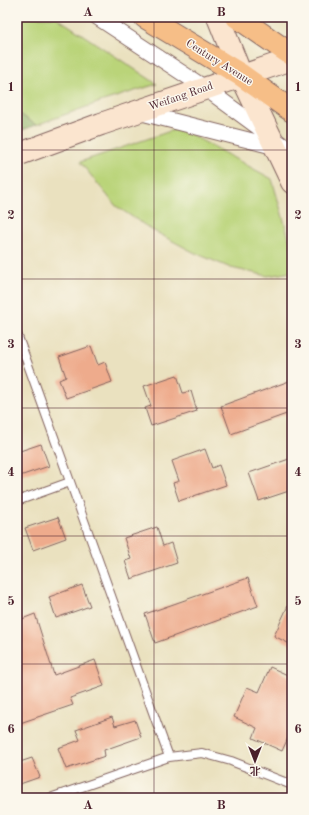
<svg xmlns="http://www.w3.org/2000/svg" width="309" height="815" font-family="'Old Standard TT','Noto Serif SC',serif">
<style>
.green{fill:#bad479;stroke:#827a52}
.forest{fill:#93b669;stroke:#6e6a4a}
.building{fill:#eeab8c}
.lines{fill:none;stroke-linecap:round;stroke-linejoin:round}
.lane-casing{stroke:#82635f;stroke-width:10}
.street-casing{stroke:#82635f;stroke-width:17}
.secondary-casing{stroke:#82635f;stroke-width:24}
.primary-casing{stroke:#82635f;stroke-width:24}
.lane{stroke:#fff;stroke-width:8}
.street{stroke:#fff;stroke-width:15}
.secondary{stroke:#fbe5cf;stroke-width:22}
.primary{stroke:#f6be87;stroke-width:22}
.grid{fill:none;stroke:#4a1f2b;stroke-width:1;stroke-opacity:0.55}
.labels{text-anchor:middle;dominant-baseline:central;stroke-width:3;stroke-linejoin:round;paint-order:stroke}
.street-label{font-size:11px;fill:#4a1f2b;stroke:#fbf7ec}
.neatline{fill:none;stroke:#4a1f2b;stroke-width:1.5}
.grid-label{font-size:13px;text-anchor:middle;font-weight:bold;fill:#4a1f2b}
</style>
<rect width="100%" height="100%" fill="#fbf7ec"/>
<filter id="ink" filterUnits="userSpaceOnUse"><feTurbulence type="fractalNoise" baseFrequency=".025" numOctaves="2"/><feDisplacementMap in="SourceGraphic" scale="8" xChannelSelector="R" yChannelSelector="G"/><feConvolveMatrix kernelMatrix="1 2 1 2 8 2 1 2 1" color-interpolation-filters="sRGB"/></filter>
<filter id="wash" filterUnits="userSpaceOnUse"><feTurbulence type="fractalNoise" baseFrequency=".012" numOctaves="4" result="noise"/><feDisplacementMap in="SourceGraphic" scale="16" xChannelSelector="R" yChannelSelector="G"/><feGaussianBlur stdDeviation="0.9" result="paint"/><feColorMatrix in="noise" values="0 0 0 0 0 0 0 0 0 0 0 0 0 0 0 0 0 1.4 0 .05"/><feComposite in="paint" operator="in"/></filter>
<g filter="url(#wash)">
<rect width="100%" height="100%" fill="#eae1bf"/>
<path class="green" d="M 17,17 L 56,17 L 157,84 L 103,101 L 36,125 L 17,112 Z
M 179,128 L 272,179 L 292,249 L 292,272 L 268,276 L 231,268 L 195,253 L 152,230 L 116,206 L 80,162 Z"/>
<path class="forest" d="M 17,112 L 36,125 L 17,132 Z"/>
<g id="blocks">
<path class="building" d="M 91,346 L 98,365 L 105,362 L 112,382 L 66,398 L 59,380 L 66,377 L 59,357 Z
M 177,375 L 183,393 L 191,391 L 197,411 L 151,426 L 145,408 L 151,406 L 144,386 Z
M 292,380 L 292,412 L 231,434 L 221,406 Z
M 41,444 L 49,466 L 17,477 L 17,452 Z
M 205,449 L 212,468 L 219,465 L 226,485 L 179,501 L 173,483 L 179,481 L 172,461 Z
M 292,458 L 292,490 L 259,501 L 249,473 Z
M 58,517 L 66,538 L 33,550 L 25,528 Z
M 157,527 L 163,546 L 171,543 L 177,563 L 131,579 L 125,561 L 131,559 L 124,538 Z
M 248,578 L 258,606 L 155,643 L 145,614 Z
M 82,585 L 90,606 L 56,618 L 49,597 Z
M 292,597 L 292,645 L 274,636 Z
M 35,614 L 54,675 L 95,660 L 104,686 L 70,698 L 73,705 L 17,724 L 17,621 Z
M 270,667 L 292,677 L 292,729 L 282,751 L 253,738 L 257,728 L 234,717 L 247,687 L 259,692 Z
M 112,717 L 115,726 L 135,720 L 141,737 L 104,750 L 105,756 L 66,769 L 58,748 L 80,740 L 76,730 Z
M 32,758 L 40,777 L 17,785 L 17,763 Z"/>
</g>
</g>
<g filter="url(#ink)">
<use href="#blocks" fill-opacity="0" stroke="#82635f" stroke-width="1"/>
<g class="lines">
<defs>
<path id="lane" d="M 17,334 L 169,757
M 17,501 L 70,482
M 50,798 L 169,757 L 202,753 L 231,761 L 292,785"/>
<path id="street" d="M 97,17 L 205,88 L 292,152
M 138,112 L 280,148"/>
<path id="secondary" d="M 218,17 L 241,75 L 292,182
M 17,155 L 101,124 L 292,59"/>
<path id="primary" d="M 145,17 L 241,75 L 292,111
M 237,17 L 292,55"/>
</defs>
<use href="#lane" class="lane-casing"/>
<use href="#street" class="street-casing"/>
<use href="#secondary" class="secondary-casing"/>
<use href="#primary" class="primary-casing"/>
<use href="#lane" class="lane"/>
<use href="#street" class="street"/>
<use href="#secondary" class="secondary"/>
<use href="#primary" class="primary"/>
</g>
</g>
<path class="grid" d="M 154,17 L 154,798M 17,150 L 292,150M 17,279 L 292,279M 17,408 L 292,408M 17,536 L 292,536M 17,664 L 292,664"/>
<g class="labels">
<g class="street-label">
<text transform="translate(219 63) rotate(32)">Century Avenue</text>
<text transform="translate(181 97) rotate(-19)">Weifang Road</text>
</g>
</g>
<rect width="309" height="815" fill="none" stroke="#fbf7ec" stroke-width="44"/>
<g transform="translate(255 761) rotate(180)" stroke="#fbf7ec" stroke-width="3" paint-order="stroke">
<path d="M0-3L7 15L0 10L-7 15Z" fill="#4a1f2b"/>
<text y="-6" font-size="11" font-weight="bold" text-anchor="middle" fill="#4a1f2b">北</text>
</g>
<rect x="22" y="22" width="265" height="771" class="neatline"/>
<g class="grid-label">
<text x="88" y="16">A</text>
<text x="221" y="16">B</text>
<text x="11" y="91">1</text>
<text x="298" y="91">1</text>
<text x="11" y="219">2</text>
<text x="298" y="219">2</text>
<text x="11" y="348">3</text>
<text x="298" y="348">3</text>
<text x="11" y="476">4</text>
<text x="298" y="476">4</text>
<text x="11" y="605">5</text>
<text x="298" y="605">5</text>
<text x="11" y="733">6</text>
<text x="298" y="733">6</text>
<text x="88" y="809">A</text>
<text x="221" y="809">B</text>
</g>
</svg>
